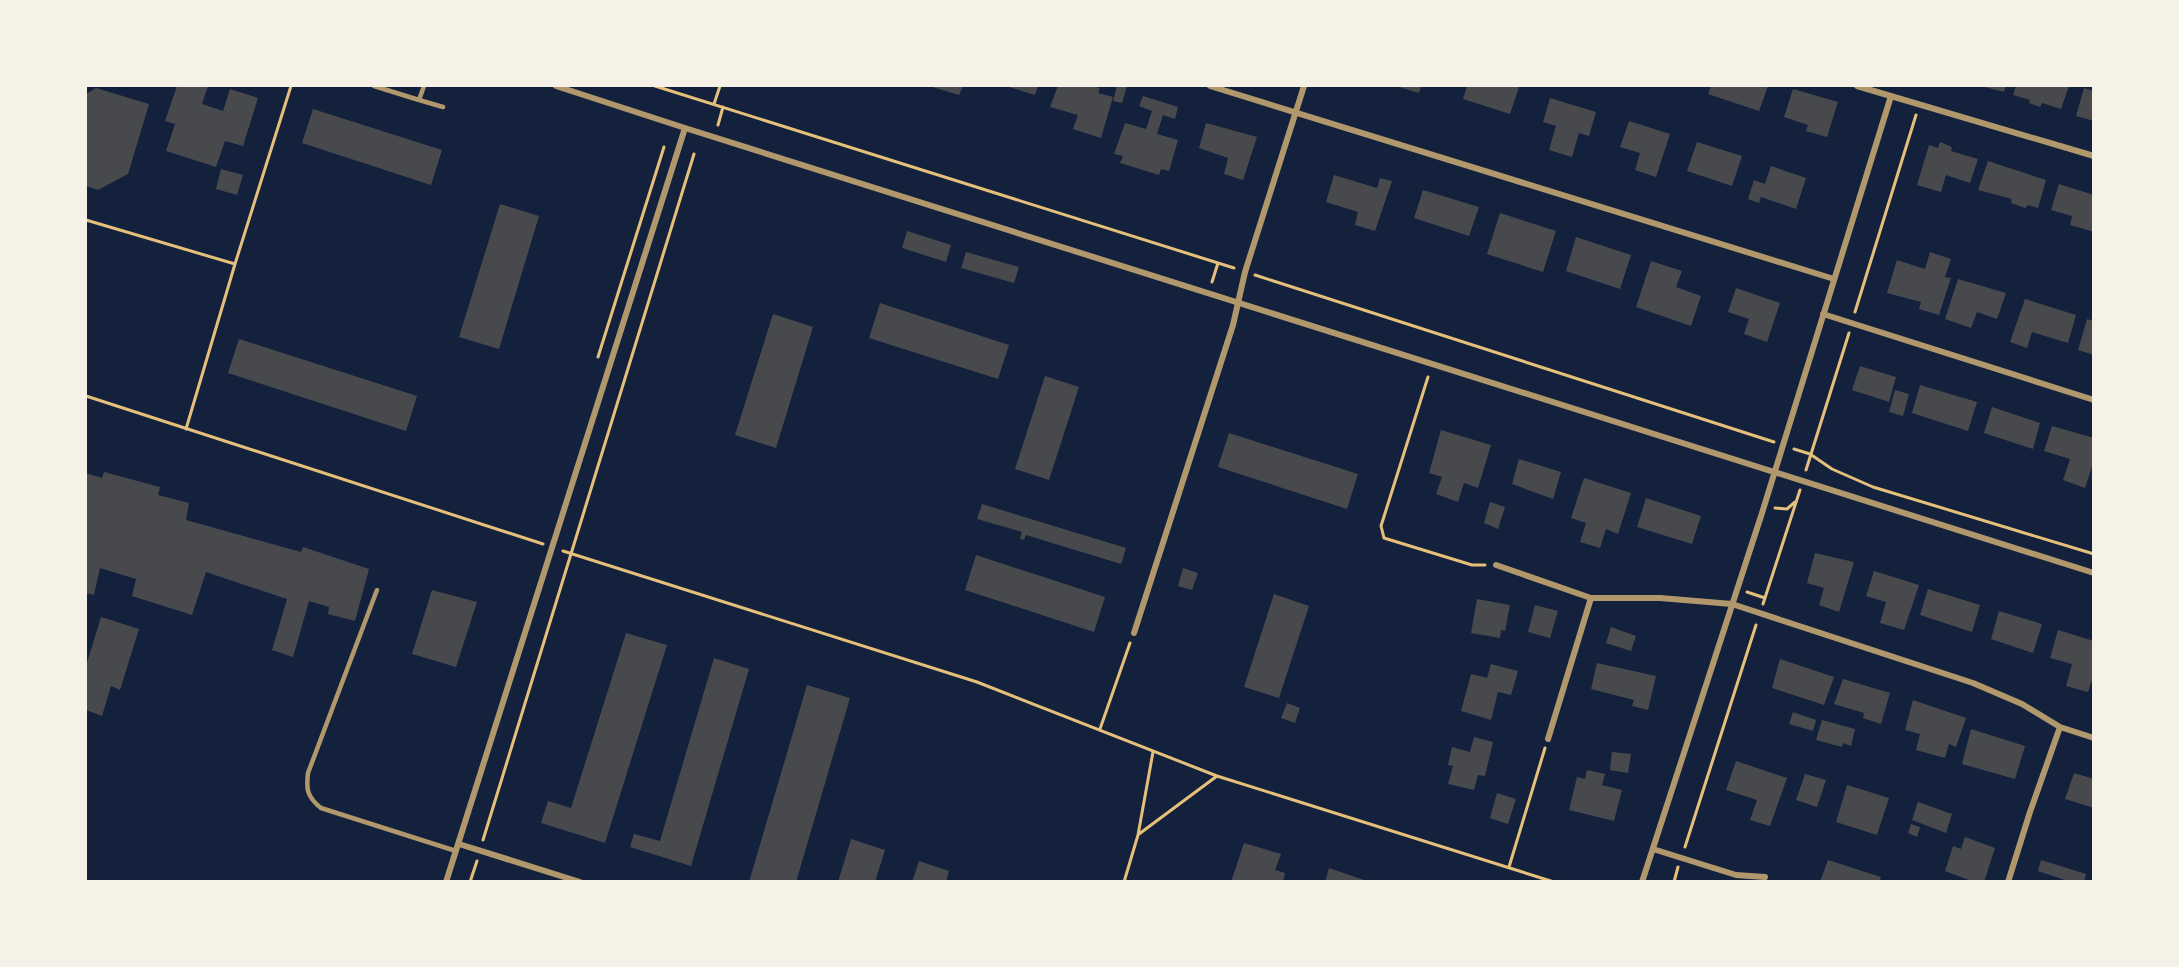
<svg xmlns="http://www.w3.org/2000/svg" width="2179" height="967" font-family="'PT Sans Narrow',sans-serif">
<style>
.building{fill:#48494c}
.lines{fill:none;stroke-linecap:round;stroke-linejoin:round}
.path{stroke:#e5c07b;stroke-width:3}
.service{stroke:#b1986c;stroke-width:4.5}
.minor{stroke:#b1986c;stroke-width:6}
</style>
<rect width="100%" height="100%" fill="#14213d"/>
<path class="building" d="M 177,86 L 208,86 L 202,104 L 223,111 L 230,89 L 258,98 L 243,146 L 225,141 L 216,167 L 166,151 L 175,124 L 165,121 Z
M 929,86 L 963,86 L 959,95 Z
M 1006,86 L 1038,86 L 1035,95 Z
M 1058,86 L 1091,86 L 1100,88 L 1098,93 L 1113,97 L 1101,138 L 1073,129 L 1078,115 L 1050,107 Z
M 1117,86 L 1127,86 L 1122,103 L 1113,101 Z
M 1396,86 L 1421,86 L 1419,93 Z
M 1467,86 L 1516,86 L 1519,87 L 1510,114 L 1463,99 Z
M 1711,86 L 1768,86 L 1759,111 L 1708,94 Z
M 1981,86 L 2006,86 L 2004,92 Z
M 2016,86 L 2069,86 L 2061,109 L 2042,103 L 2040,107 L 2029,103 L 2030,100 L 2013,95 Z
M 96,88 L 149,104 L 128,174 L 98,190 L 86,186 L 86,94 Z
M 2084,88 L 2094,91 L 2094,121 L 2076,116 Z
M 1793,89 L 1838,102 L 1827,137 L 1806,131 L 1808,125 L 1784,117 Z
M 1143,96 L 1178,107 L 1175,119 L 1163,115 L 1157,134 L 1178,140 L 1169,171 L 1161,169 L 1159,175 L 1120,163 L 1123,156 L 1114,154 L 1125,123 L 1146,129 L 1152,111 L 1139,106 Z
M 1550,98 L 1596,112 L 1589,136 L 1579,133 L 1572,157 L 1549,150 L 1556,126 L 1543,122 Z
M 313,109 L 442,150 L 431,185 L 302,143 Z
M 1629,121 L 1670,134 L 1656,177 L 1635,170 L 1640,153 L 1620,147 Z
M 1206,123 L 1257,137 L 1243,180 L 1224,174 L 1228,158 L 1199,148 Z
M 1697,142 L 1742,156 L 1732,186 L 1687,171 Z
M 1940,142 L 1952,147 L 1951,151 L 1978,159 L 1970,183 L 1946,175 L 1941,192 L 1917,185 L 1929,145 L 1938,148 Z
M 1988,161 L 2046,180 L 2038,208 L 2028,205 L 2025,208 L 2011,203 L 2012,199 L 1978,190 Z
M 1771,166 L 1806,178 L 1796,209 L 1761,197 L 1759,203 L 1748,199 L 1754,180 L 1765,184 Z
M 221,169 L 243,175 L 237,195 L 216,189 Z
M 1334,175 L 1377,188 L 1380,178 L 1392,181 L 1375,231 L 1355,225 L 1358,212 L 1326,202 Z
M 2059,184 L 2094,195 L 2094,232 L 2070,225 L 2072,216 L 2051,210 Z
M 1423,190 L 1479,207 L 1469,236 L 1414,218 Z
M 500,204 L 539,216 L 499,349 L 459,337 Z
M 1500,213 L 1556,231 L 1543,272 L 1487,254 Z
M 907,231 L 951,245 L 946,262 L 902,248 Z
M 1576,237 L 1631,255 L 1620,289 L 1566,271 Z
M 966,252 L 1019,267 L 1014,283 L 961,268 Z
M 1930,252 L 1951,259 L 1945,277 L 1951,278 L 1939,315 L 1919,309 L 1921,302 L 1887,293 L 1897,260 L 1925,269 Z
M 1651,261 L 1682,271 L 1676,287 L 1701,296 L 1691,326 L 1636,307 Z
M 1958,279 L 2006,293 L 1997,319 L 1977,312 L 1971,328 L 1945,319 Z
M 1736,288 L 1780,303 L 1767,342 L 1744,334 L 1749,319 L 1728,312 Z
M 2025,299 L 2076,315 L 2068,343 L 2032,332 L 2027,348 L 2010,342 Z
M 880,303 L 1009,345 L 998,379 L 869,338 Z
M 773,314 L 813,327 L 776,448 L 735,435 Z
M 2087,319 L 2094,321 L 2094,355 L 2078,350 Z
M 239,339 L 417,396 L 406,431 L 228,373 Z
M 1860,366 L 1896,377 L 1889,402 L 1852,390 Z
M 1045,376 L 1079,387 L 1049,480 L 1015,469 Z
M 1920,385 L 1977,402 L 1968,431 L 1912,413 Z
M 1895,390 L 1909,394 L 1903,416 L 1889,412 Z
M 1992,407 L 2040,423 L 2033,449 L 1984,433 Z
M 2052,426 L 2094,438 L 2094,461 L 2085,488 L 2063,480 L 2070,459 L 2044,451 Z
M 1441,430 L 1491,445 L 1478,488 L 1464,483 L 1458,502 L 1436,494 L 1442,477 L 1429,473 Z
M 1229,433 L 1358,474 L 1347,509 L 1218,467 Z
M 1519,459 L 1561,472 L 1553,499 L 1512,484 Z
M 104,472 L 160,487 L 158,495 L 189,503 L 186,520 L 301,552 L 303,547 L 369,569 L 355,621 L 328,614 L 329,607 L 309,601 L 293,657 L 272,650 L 287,599 L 206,572 L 192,615 L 132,596 L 136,579 L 100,568 L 94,595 L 86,593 L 86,473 L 102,478 Z
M 1584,478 L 1631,493 L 1618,534 L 1606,529 L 1600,548 L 1580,542 L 1586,523 L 1571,518 Z
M 1646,498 L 1701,516 L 1692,544 L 1637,527 Z
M 1490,502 L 1505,507 L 1498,529 L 1484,523 Z
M 982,504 L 1126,548 L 1121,564 L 1026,535 L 1024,540 L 1020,539 L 1022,532 L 977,519 Z
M 1815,553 L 1854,562 L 1839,612 L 1819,605 L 1824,588 L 1807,583 Z
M 976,555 L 1105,597 L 1094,632 L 965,590 Z
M 1183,568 L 1198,573 L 1192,590 L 1178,586 Z
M 1874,571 L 1919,585 L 1904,630 L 1880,623 L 1886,602 L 1866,596 Z
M 1928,589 L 1980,605 L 1972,632 L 1920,615 Z
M 432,590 L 477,602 L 456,667 L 412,654 Z
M 1274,594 L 1309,606 L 1279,698 L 1244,687 Z
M 1477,599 L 1510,605 L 1505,631 L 1501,630 L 1500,638 L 1471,633 Z
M 1535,605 L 1558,611 L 1550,638 L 1528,632 Z
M 1999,611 L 2042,624 L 2033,653 L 1991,639 Z
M 101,617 L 139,629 L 120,690 L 111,686 L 102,716 L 86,710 L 86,666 Z
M 1611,627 L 1636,636 L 1631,651 L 1606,643 Z
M 2058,630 L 2094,641 L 2094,674 L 2088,692 L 2066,686 L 2072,664 L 2050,658 Z
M 626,633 L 667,645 L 605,843 L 541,823 L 548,801 L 571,808 Z
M 714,658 L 749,669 L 691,866 L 630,847 L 634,834 L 660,841 Z
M 1780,659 L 1834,677 L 1824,705 L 1772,688 Z
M 1597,663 L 1656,676 L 1648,710 L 1632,706 L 1634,700 L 1591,689 Z
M 1491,664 L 1518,671 L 1511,695 L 1498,692 L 1491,720 L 1461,711 L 1471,674 L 1487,678 Z
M 1843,679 L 1890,693 L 1881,724 L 1863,718 L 1864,713 L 1834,704 Z
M 807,685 L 850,698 L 796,882 L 749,882 Z
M 1913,700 L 1966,718 L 1956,747 L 1949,744 L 1945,758 L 1916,750 L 1920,734 L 1905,730 Z
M 1287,703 L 1300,708 L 1295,723 L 1281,718 Z
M 1793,712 L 1816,720 L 1813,731 L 1789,724 Z
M 1822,720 L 1855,729 L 1851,746 L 1843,743 L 1842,747 L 1816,740 Z
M 1971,729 L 2025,746 L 2015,779 L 1962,764 Z
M 1474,737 L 1493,742 L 1485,776 L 1478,775 L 1474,790 L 1448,784 L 1453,766 L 1448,765 L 1452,747 L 1470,752 Z
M 1612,752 L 1631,754 L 1628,773 L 1610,770 Z
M 1736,761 L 1787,778 L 1770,826 L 1750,820 L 1757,800 L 1726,790 Z
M 1587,770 L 1605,774 L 1602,785 L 1622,790 L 1614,821 L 1569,810 L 1577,777 L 1585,779 Z
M 2074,773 L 2094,779 L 2094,808 L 2065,799 Z
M 1805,774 L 1826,780 L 1817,807 L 1796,800 Z
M 1847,785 L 1889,798 L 1877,835 L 1836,822 Z
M 1497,793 L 1516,799 L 1508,824 L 1490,818 Z
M 1918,802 L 1952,814 L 1946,833 L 1912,820 Z
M 1911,824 L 1920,827 L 1917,837 L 1908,833 Z
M 1965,837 L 1995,848 L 1984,882 L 1974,882 L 1945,871 L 1953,846 L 1961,849 Z
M 851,839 L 885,850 L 875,882 L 838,882 Z
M 1244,843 L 1281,854 L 1275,870 L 1285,873 L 1283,882 L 1231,882 Z
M 1828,860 L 1881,877 L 1879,882 L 1820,882 Z
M 2041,860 L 2086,874 L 2084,882 L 2071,882 L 2038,871 Z
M 919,861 L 949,871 L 946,882 L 912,882 Z
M 1329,868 L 1367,881 L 1367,882 L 1325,882 Z"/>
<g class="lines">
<path class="path" d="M 655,86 L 1234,268
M 714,104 L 720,86
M 718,125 L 723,107
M 86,220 L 235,264
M 1255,275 L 1774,442
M 1212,282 L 1218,263
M 1855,312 L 1916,115
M 598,357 L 664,147
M 1428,377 L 1381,526 L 1384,538 L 1472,565 L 1485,565
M 86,396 L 543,544
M 186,429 L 235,264 L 291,86
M 1794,449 L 1810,454 L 1832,469 L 1873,487 L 2094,554
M 1806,470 L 1849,333
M 1775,508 L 1787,509 L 1795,502
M 563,551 L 977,682 L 1217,776 L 1554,882
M 1747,592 L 1765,598
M 1763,604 L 1800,490
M 1100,729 L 1130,643
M 1139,834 L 1217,776
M 483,840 L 694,154
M 1685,847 L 1756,625
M 1509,867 L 1545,748
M 470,882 L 477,861
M 1124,882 L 1138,835 L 1153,752
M 1674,882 L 1678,867"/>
<path class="service" d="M 374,86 L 419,100 L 424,86
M 419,100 L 443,107
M 377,590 L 308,773 C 306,789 307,797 321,808 L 456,851"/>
<path class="minor" d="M 556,86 L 685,128 L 2094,573
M 1210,86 L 1834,279
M 1857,86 L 2094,156
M 1823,314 L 2094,400
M 1496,565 L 1591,598 L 1660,598 L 1732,604 L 1973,683 L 2022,704 L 2060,727 L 2094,738
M 1134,633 L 1233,325 L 1245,272 L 1304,86
M 1548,739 L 1591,598
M 459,844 L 580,882
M 1653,849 L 1736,875 L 1765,877
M 446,882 L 685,128
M 1642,882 L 1762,513 L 1891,96
M 2008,882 L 2030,812 L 2060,727"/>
</g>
<rect width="2179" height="967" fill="none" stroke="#f6f1e7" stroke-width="174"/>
</svg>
